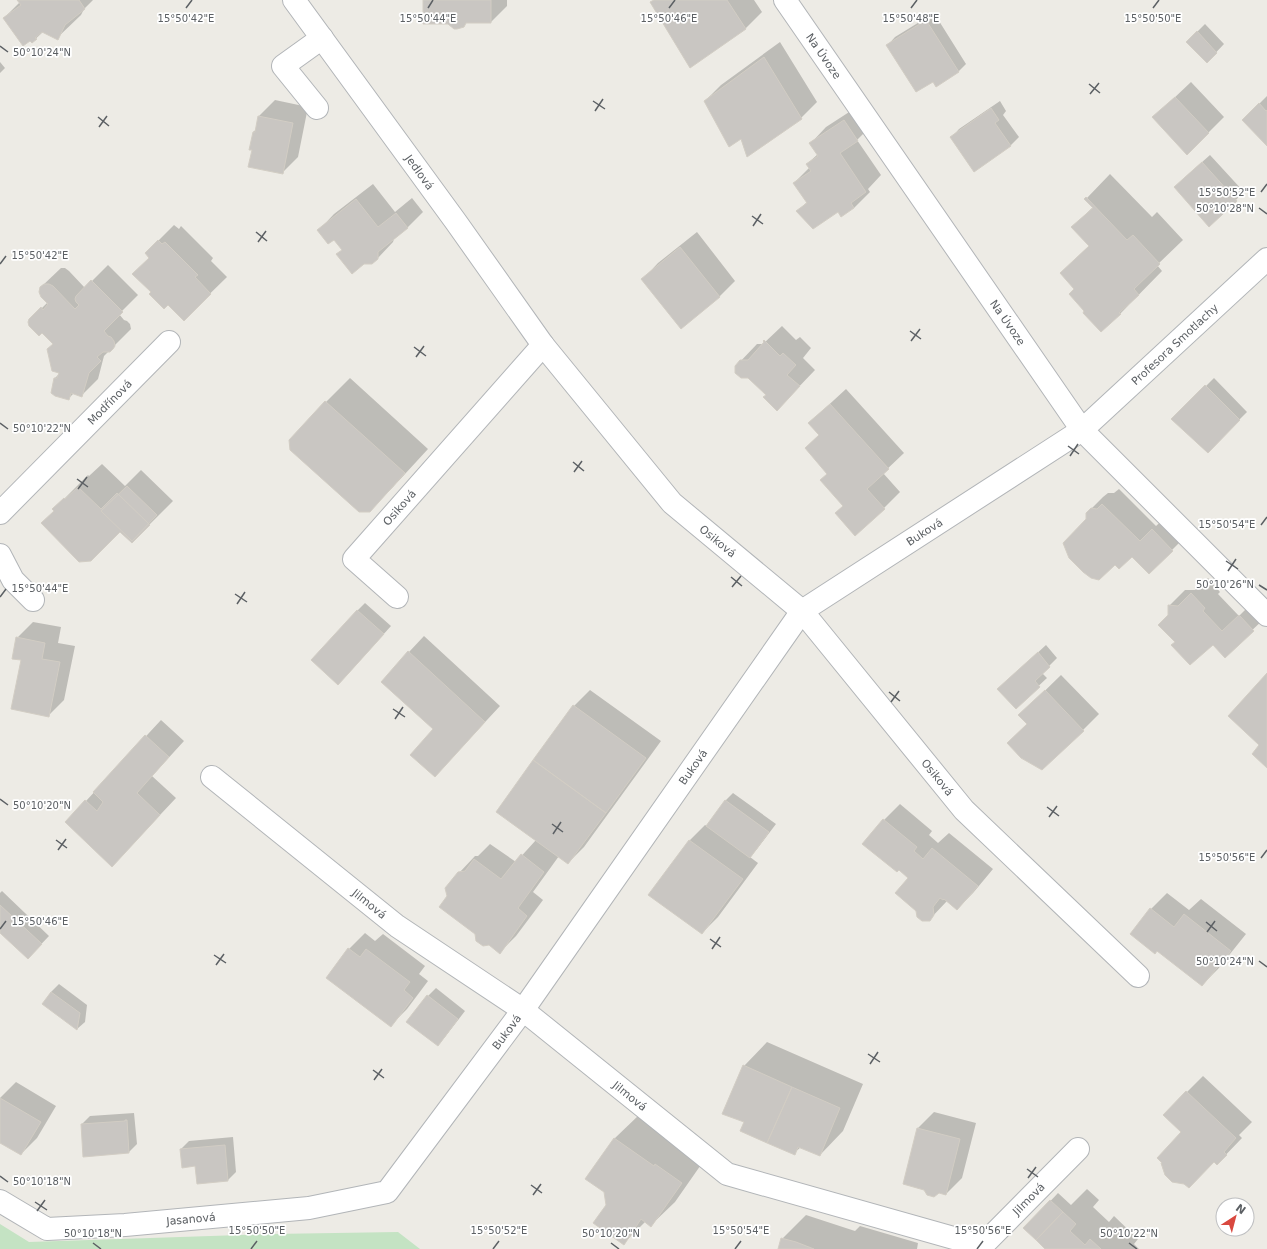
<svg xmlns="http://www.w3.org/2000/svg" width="1267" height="1249" font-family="'DejaVu Sans',sans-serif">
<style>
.green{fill:#c4e3c3}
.shadow{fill:#0003}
.building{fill:#c9c6c2;stroke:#d2cdc4}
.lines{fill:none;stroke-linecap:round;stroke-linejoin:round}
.minor-casing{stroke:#b2b5b8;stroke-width:24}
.minor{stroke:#fff;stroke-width:22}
.ticks{fill:none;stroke:#5c6064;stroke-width:1.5}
.labels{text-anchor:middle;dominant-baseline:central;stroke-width:3.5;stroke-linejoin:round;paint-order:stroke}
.street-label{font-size:11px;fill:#5c6064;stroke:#fff}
.ticks-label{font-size:10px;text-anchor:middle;fill:#5c6064;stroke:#fff;stroke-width:3.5;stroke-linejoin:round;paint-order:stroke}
</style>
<rect width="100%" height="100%" fill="#edebe5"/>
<path class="green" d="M 0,1224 L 29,1242 L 272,1234 L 398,1232 L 420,1249 L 0,1249 Z"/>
<path class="shadow" d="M 18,0 L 93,0 L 84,9 L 81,15 L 57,38 L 43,32 L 32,42 L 4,18 L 20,2 Z
M 424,0 L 507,0 L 507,6 L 491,22 L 467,22 L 463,26 L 448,23 Z
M 654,0 L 754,0 L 762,12 L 746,28 L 690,66 L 651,3 Z
M 934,13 L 966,64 L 958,72 L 888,45 L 895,37 Z
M 1205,24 L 1224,44 L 1207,62 L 1187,42 Z
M 780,42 L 817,102 L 801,118 L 741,138 L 705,101 L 721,85 Z
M 0,62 L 5,68 L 0,73 Z
M 1191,82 L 1224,117 L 1208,133 L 1154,117 Z
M 1267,96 L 1267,145 L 1243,120 Z
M 275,100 L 308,107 L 298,157 L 282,173 L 253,149 L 253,132 L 257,129 L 259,116 Z
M 1000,101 L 1006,111 L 1003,115 L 1019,137 L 1011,145 L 975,170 L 952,137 L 959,129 Z
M 860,105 L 873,124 L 857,140 L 881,175 L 868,189 L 870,192 L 854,208 L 838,210 L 798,211 L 807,202 L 794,183 L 810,167 L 807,164 L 818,154 L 811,143 L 826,127 Z
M 1210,155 L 1244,192 L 1209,226 L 1183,179 Z
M 1110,174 L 1152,217 L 1157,212 L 1183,240 L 1157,265 L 1162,271 L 1120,314 L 1101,331 L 1085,312 L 1075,289 L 1061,273 L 1090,245 L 1073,227 L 1093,207 L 1086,199 Z
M 373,184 L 395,212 L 412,198 L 423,212 L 407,228 L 394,239 L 393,242 L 377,259 L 343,250 L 334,239 L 319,230 L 334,214 Z
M 174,225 L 179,229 L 181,226 L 213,258 L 211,261 L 227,277 L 184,319 L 168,304 L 152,292 L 150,258 L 158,241 Z
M 697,232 L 735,281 L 719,297 L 643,279 L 658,263 Z
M 108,265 L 138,295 L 119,314 L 124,320 L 127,321 L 130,324 L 131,329 L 104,356 L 98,379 L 82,395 L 74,393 L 69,398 L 55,378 L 59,374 L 54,344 L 30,320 L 48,302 L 41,287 L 61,268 L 65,268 L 69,271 L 85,288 Z
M 782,326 L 796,340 L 800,337 L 811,348 L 803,358 L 815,370 L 793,393 L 767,395 L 736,366 L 757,344 L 763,344 Z
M 350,378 L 428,449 L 393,487 L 369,511 L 290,440 L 326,402 Z
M 1214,378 L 1247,412 L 1207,452 L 1173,419 Z
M 846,389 L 904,453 L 883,473 L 900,492 L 884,508 L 836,513 L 844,505 L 828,473 L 806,448 L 819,435 L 809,423 Z
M 102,464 L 125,486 L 141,470 L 173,501 L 132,542 L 120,531 L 54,509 L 88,475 L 89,476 Z
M 1119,489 L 1156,526 L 1169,514 L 1188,534 L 1149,573 L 1132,556 L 1087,520 L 1087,513 L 1103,497 L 1108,493 L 1114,493 Z
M 1208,578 L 1220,592 L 1218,594 L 1239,616 L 1255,600 L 1267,616 L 1225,656 L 1213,643 L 1176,642 L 1169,616 L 1169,606 L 1185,590 L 1195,590 Z
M 365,603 L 391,626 L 346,676 L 357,611 Z
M 33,622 L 61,627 L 58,643 L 75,646 L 64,700 L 48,716 L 22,660 L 17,638 Z
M 424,636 L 500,706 L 435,776 L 435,729 L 409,652 Z
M 1046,645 L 1057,658 L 1042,673 L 1047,678 L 1016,707 L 1007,681 Z
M 1061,675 L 1099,714 L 1083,730 L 1008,743 L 1028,723 L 1020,715 Z
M 590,690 L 661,741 L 584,847 L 568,863 L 559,856 L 533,892 L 543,900 L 516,936 L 500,952 L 476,934 L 448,897 L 459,873 L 475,856 L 478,856 L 490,844 L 516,862 L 536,840 L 497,811 L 574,706 Z
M 161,720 L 184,741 L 152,776 L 176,798 L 128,849 L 86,801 Z
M 733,793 L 776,824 L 757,849 L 750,857 L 758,863 L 718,917 L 702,933 L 690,840 L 705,825 L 707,826 L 725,801 Z
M 900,804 L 932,831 L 929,835 L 938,843 L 949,833 L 993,869 L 973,893 L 957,909 L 947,901 L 929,920 L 884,820 Z
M 2,891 L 49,936 L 28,958 L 0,932 L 0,893 Z
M 1167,893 L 1189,910 L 1201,899 L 1246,934 L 1218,969 L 1202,985 L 1158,950 L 1132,934 L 1151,909 Z
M 365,933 L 375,941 L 383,934 L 425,966 L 419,974 L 428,981 L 407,1009 L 391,1025 L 349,949 Z
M 59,984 L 87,1005 L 85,1022 L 77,1029 L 44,1003 L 51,992 Z
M 436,988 L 465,1011 L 445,1037 L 438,1045 L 428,996 Z
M 767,1042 L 863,1084 L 843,1131 L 820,1155 L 801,1147 L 794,1153 L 745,1122 L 744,1066 Z
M 1203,1076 L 1252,1122 L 1239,1135 L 1242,1138 L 1217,1164 L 1164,1115 Z
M 16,1082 L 56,1106 L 37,1138 L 21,1154 L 0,1141 L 0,1098 Z
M 934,1112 L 976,1123 L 962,1178 L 946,1194 L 904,1183 L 918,1128 Z
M 134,1113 L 137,1144 L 129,1152 L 82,1124 L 90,1116 Z
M 639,1115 L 705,1159 L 675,1202 L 651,1225 L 646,1221 L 624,1243 L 607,1205 L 605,1192 L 586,1178 L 615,1138 Z
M 233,1137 L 236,1172 L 228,1180 L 197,1183 L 196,1165 L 181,1149 L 189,1141 Z
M 1087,1189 L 1099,1200 L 1093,1207 L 1109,1222 L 1114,1216 L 1138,1239 L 1134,1244 L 1139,1249 L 1046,1249 L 1025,1228 L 1058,1193 L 1071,1205 Z
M 806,1215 L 855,1231 L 860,1226 L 918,1243 L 917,1249 L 779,1249 L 782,1239 Z"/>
<path class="building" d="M 17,0 L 79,0 L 85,9 L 65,25 L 58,40 L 42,32 L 35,38 L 37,39 L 32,43 L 30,41 L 23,46 L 3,18 L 21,5 Z
M 423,0 L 491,0 L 491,23 L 466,23 L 464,27 L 457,29 L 454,29 L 448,24 L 423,24 Z
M 654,0 L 727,0 L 746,29 L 690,68 L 650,2 Z
M 926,20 L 959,72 L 936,87 L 933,82 L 916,92 L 886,45 Z
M 1197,31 L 1217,53 L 1207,63 L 1186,42 Z
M 764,57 L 802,119 L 747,157 L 741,139 L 729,147 L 704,101 Z
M 1175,97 L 1209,133 L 1187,155 L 1152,117 Z
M 1259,103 L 1266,111 L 1267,110 L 1267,146 L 1242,120 Z
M 991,108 L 999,120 L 995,123 L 1011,146 L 974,172 L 950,137 Z
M 258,116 L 293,123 L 283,174 L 248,167 L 252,150 L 249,150 L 253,132 L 255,132 Z
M 844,120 L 858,141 L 840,153 L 866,192 L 851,203 L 854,208 L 841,217 L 838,212 L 813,229 L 796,211 L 807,203 L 793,183 L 811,171 L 806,164 L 818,156 L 809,143 Z
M 1202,162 L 1237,201 L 1209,227 L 1174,187 Z
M 1086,197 L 1127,240 L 1133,235 L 1160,264 L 1134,289 L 1139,295 L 1119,313 L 1121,314 L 1101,332 L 1083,313 L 1084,311 L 1069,294 L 1074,289 L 1060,273 L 1089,246 L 1071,227 L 1093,208 L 1084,199 Z
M 356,199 L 378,227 L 396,213 L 408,228 L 378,252 L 378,259 L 372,264 L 364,264 L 352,274 L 336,254 L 342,250 L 334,240 L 328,244 L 317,230 Z
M 158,240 L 162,244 L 165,242 L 198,275 L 195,277 L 211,294 L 184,321 L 168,305 L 164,309 L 149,294 L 151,292 L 132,274 L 149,258 L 145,253 Z
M 680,247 L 720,297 L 681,329 L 641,279 Z
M 91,280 L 123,312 L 104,331 L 108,336 L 111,337 L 114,341 L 115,346 L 113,349 L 110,352 L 103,352 L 97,357 L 101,361 L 89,373 L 82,397 L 71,393 L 69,400 L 55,396 L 51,393 L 54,378 L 57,378 L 59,373 L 52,371 L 47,349 L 53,344 L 42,333 L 39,336 L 29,326 L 28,322 L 29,319 L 41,307 L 43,310 L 48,304 L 41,297 L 39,292 L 40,287 L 44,284 L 49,284 L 53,286 L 75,309 L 79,305 L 76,302 L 75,299 L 76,296 Z
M 764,340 L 780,356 L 783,353 L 796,365 L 787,375 L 800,386 L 777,411 L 763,397 L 766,395 L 748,378 L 741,378 L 735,373 L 735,366 L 740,360 L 748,360 L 764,342 L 763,341 Z
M 1205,385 L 1240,420 L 1208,453 L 1171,419 Z
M 325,401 L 405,473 L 370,512 L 359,512 L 290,450 L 289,440 Z
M 830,404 L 889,469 L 867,489 L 885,509 L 855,536 L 835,513 L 843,506 L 820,480 L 827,474 L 805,448 L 819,435 L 808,423 Z
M 127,486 L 157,515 L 132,541 L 101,511 Z
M 78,487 L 101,509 L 117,493 L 150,525 L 132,543 L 120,532 L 91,561 L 79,562 L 41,523 L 54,511 L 52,509 L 64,498 L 65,499 Z
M 1102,504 L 1140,541 L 1152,529 L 1173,551 L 1149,574 L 1132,557 L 1119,569 L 1115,565 L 1099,580 L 1091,578 L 1083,572 L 1069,558 L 1063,543 L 1086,519 L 1086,513 L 1091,508 L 1097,509 Z
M 1191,593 L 1205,608 L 1203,611 L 1222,631 L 1239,615 L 1254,631 L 1225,658 L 1213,645 L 1190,665 L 1171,645 L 1175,642 L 1158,625 L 1168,615 L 1168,605 L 1178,606 Z
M 357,610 L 384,634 L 338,685 L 311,660 Z
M 16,637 L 45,643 L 42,659 L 60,662 L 49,717 L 11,709 L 21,660 L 12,659 Z
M 408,651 L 485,722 L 435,777 L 410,755 L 433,729 L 381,682 Z
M 1038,652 L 1050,667 L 1035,681 L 1040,687 L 1016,709 L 997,689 Z
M 1267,673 L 1267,768 L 1252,754 L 1259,745 L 1228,716 Z
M 1045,690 L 1084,731 L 1042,770 L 1021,758 L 1007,743 L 1027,724 L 1018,715 Z
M 573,705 L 646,758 L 606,813 L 533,760 Z
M 145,735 L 169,757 L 137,793 L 160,815 L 112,867 L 65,822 L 85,800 L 97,811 L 103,802 L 93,792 Z
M 533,760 L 606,813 L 568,864 L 496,812 Z
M 725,800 L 769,832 L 750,858 L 706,826 Z
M 883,819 L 917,847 L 914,851 L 923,859 L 932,848 L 978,886 L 957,910 L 944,899 L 943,900 L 940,898 L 933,907 L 934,915 L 930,921 L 922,921 L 917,917 L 916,911 L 895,893 L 908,878 L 899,870 L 897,872 L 862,844 Z
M 689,840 L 743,879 L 702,934 L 648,895 Z
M 521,854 L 544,872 L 518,908 L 527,916 L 500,954 L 489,945 L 483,946 L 476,941 L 475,934 L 439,907 L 447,896 L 445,888 L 458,872 L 465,871 L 474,859 L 501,879 Z
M 0,905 L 42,944 L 28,959 L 0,933 Z
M 1150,908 L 1174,927 L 1184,914 L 1231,951 L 1202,986 L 1157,951 L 1155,954 L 1130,934 Z
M 348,948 L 360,957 L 366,949 L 410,982 L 404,990 L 413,998 L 391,1027 L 326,978 Z
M 51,992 L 80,1013 L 77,1030 L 42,1004 Z
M 427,995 L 458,1019 L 438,1046 L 406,1022 Z
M 743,1065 L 792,1087 L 767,1143 L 740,1131 L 744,1122 L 722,1114 Z
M 792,1087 L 840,1108 L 820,1156 L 798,1147 L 795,1155 L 767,1143 Z
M 1186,1091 L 1236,1138 L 1224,1152 L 1227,1155 L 1217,1165 L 1214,1162 L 1189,1188 L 1184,1184 L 1172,1182 L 1165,1175 L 1161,1163 L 1162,1163 L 1157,1158 L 1181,1132 L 1163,1115 Z
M 0,1098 L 41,1122 L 21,1155 L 0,1143 Z
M 125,1120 L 127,1120 L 129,1153 L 83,1157 L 81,1124 L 125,1121 Z
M 917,1128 L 960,1139 L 946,1195 L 939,1193 L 934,1197 L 927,1195 L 924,1190 L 903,1184 Z
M 614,1138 L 654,1166 L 655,1164 L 682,1183 L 651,1227 L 641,1219 L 624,1245 L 593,1223 L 606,1205 L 604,1192 L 585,1179 Z
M 225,1145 L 228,1181 L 197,1184 L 195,1166 L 182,1168 L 180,1149 Z
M 1050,1200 L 1063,1212 L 1036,1240 L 1023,1228 Z
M 1063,1212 L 1076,1224 L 1070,1231 L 1085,1245 L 1090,1239 L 1101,1249 L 1045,1249 L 1036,1240 Z
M 781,1238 L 796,1242 L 814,1249 L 778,1249 Z"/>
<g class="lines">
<defs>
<g id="minor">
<path id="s1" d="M 294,0 L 456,222 L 543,345 L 672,503 L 802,611 L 964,810 L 1138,976"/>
<path id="s2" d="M 785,0 L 1082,430 L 1267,615"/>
<path d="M 317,108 L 283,66 L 322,38"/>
<path id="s3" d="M 0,513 L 169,342"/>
<path d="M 0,555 L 13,580 L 33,600"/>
<path id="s4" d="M 397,597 L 354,559 L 543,345"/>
<path id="s5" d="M 212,777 L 397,926 L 523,1010 L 727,1174 L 982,1246 L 1078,1149"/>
<path id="s6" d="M 0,1201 L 47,1229 L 125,1225 L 309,1208 L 387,1192 L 523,1010 L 802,611 L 1082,430 L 1267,259"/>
</g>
</defs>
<use href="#minor" class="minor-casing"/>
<use href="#minor" class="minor"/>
</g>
<path class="ticks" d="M 186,8 L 192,0M 428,8 L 433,0M 669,8 L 675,0M 911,8 L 917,0M 1153,8 L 1159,0M 0,46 L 8,52M 1089,84 L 1100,93M 1090,94 L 1099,83M 593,101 L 605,109M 595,111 L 603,99M 98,117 L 109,126M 99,127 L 107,116M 1261,192 L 1267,184M 1259,208 L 1267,214M 752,216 L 763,224M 753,226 L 761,214M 256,232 L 267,241M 258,242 L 266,231M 0,264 L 6,256M 910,331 L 921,339M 911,341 L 920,329M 414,347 L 426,356M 416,357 L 424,346M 0,423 L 8,429M 1068,446 L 1079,454M 1070,456 L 1078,444M 573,462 L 584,471M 574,472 L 582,461M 77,479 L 88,487M 78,489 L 87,477M 1261,525 L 1267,517M 1226,561 L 1238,569M 1228,571 L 1236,559M 731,577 L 742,586M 1259,585 L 1267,590M 732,587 L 741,576M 235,594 L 247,602M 0,597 L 6,589M 237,604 L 245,592M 889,692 L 900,701M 891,702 L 899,691M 393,709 L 405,717M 395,719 L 403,707M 0,799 L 8,805M 1047,807 L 1059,816M 1049,817 L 1057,806M 552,824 L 563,832M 553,834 L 561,822M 56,840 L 67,848M 58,850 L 66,839M 1261,858 L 1267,850M 1206,922 L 1217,931M 0,929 L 6,921M 1207,932 L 1215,921M 710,939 L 721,947M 712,949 L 720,937M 214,955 L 226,963M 1259,961 L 1267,967M 216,965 L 224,954M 868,1054 L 880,1062M 870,1064 L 878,1052M 373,1070 L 384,1078M 374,1080 L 382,1069M 1027,1169 L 1038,1177M 0,1176 L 8,1182M 1028,1178 L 1036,1167M 531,1185 L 542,1193M 533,1195 L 541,1184M 35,1202 L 47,1210M 37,1211 L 45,1200M 93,1243 L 101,1249M 611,1243 L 619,1249M 1129,1243 L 1137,1249M 251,1249 L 257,1241M 493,1249 L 499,1241M 735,1249 L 741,1241M 977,1249 L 983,1241"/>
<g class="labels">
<g class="street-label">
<text stroke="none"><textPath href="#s2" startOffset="68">Na Úvoze</textPath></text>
<text stroke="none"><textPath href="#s1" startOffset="213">Jedlová</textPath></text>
<text stroke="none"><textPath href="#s2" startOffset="392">Na Úvoze</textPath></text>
<text stroke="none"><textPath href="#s6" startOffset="1571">Profesora Smotlachy</textPath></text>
<text stroke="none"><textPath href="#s3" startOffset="156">Modřínová</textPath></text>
<text stroke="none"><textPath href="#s4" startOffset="126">Osiková</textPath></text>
<text stroke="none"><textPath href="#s6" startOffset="1257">Buková</textPath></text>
<text stroke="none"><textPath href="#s1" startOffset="689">Osiková</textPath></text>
<text stroke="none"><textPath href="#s6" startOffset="921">Buková</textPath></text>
<text stroke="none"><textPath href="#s1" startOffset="1013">Osiková</textPath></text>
<text stroke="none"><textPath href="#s5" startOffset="202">Jilmová</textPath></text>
<text stroke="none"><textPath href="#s6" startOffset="597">Buková</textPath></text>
<text stroke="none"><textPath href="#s5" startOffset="526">Jilmová</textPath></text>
<text stroke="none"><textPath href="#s5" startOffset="982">Jilmová</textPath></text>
<text stroke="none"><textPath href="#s6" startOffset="199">Jasanová</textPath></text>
</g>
</g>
<g class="ticks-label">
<text x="186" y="22">15°50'42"E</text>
<text x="428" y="22">15°50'44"E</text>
<text x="669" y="22">15°50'46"E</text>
<text x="911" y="22">15°50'48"E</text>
<text x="1153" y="22">15°50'50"E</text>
<text x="42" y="56">50°10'24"N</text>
<text x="1227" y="196">15°50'52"E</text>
<text x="1225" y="212">50°10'28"N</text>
<text x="40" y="259">15°50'42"E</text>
<text x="42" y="432">50°10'22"N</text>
<text x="1227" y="528">15°50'54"E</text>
<text x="1225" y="588">50°10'26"N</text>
<text x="40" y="592">15°50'44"E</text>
<text x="42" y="809">50°10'20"N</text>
<text x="1227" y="861">15°50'56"E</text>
<text x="40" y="925">15°50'46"E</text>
<text x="1225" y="965">50°10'24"N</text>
<text x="42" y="1185">50°10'18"N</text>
<text x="257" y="1234">15°50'50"E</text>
<text x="499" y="1234">15°50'52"E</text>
<text x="741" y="1234">15°50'54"E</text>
<text x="983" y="1234">15°50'56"E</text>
<text x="93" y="1237">50°10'18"N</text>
<text x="611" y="1237">50°10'20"N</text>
<text x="1129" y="1237">50°10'22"N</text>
</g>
<g transform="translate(1235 1217) rotate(36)"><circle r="19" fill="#ffffff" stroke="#bebfc1"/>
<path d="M0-3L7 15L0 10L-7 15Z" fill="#d9483f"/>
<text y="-6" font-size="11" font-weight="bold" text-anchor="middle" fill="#5c6064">N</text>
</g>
</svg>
